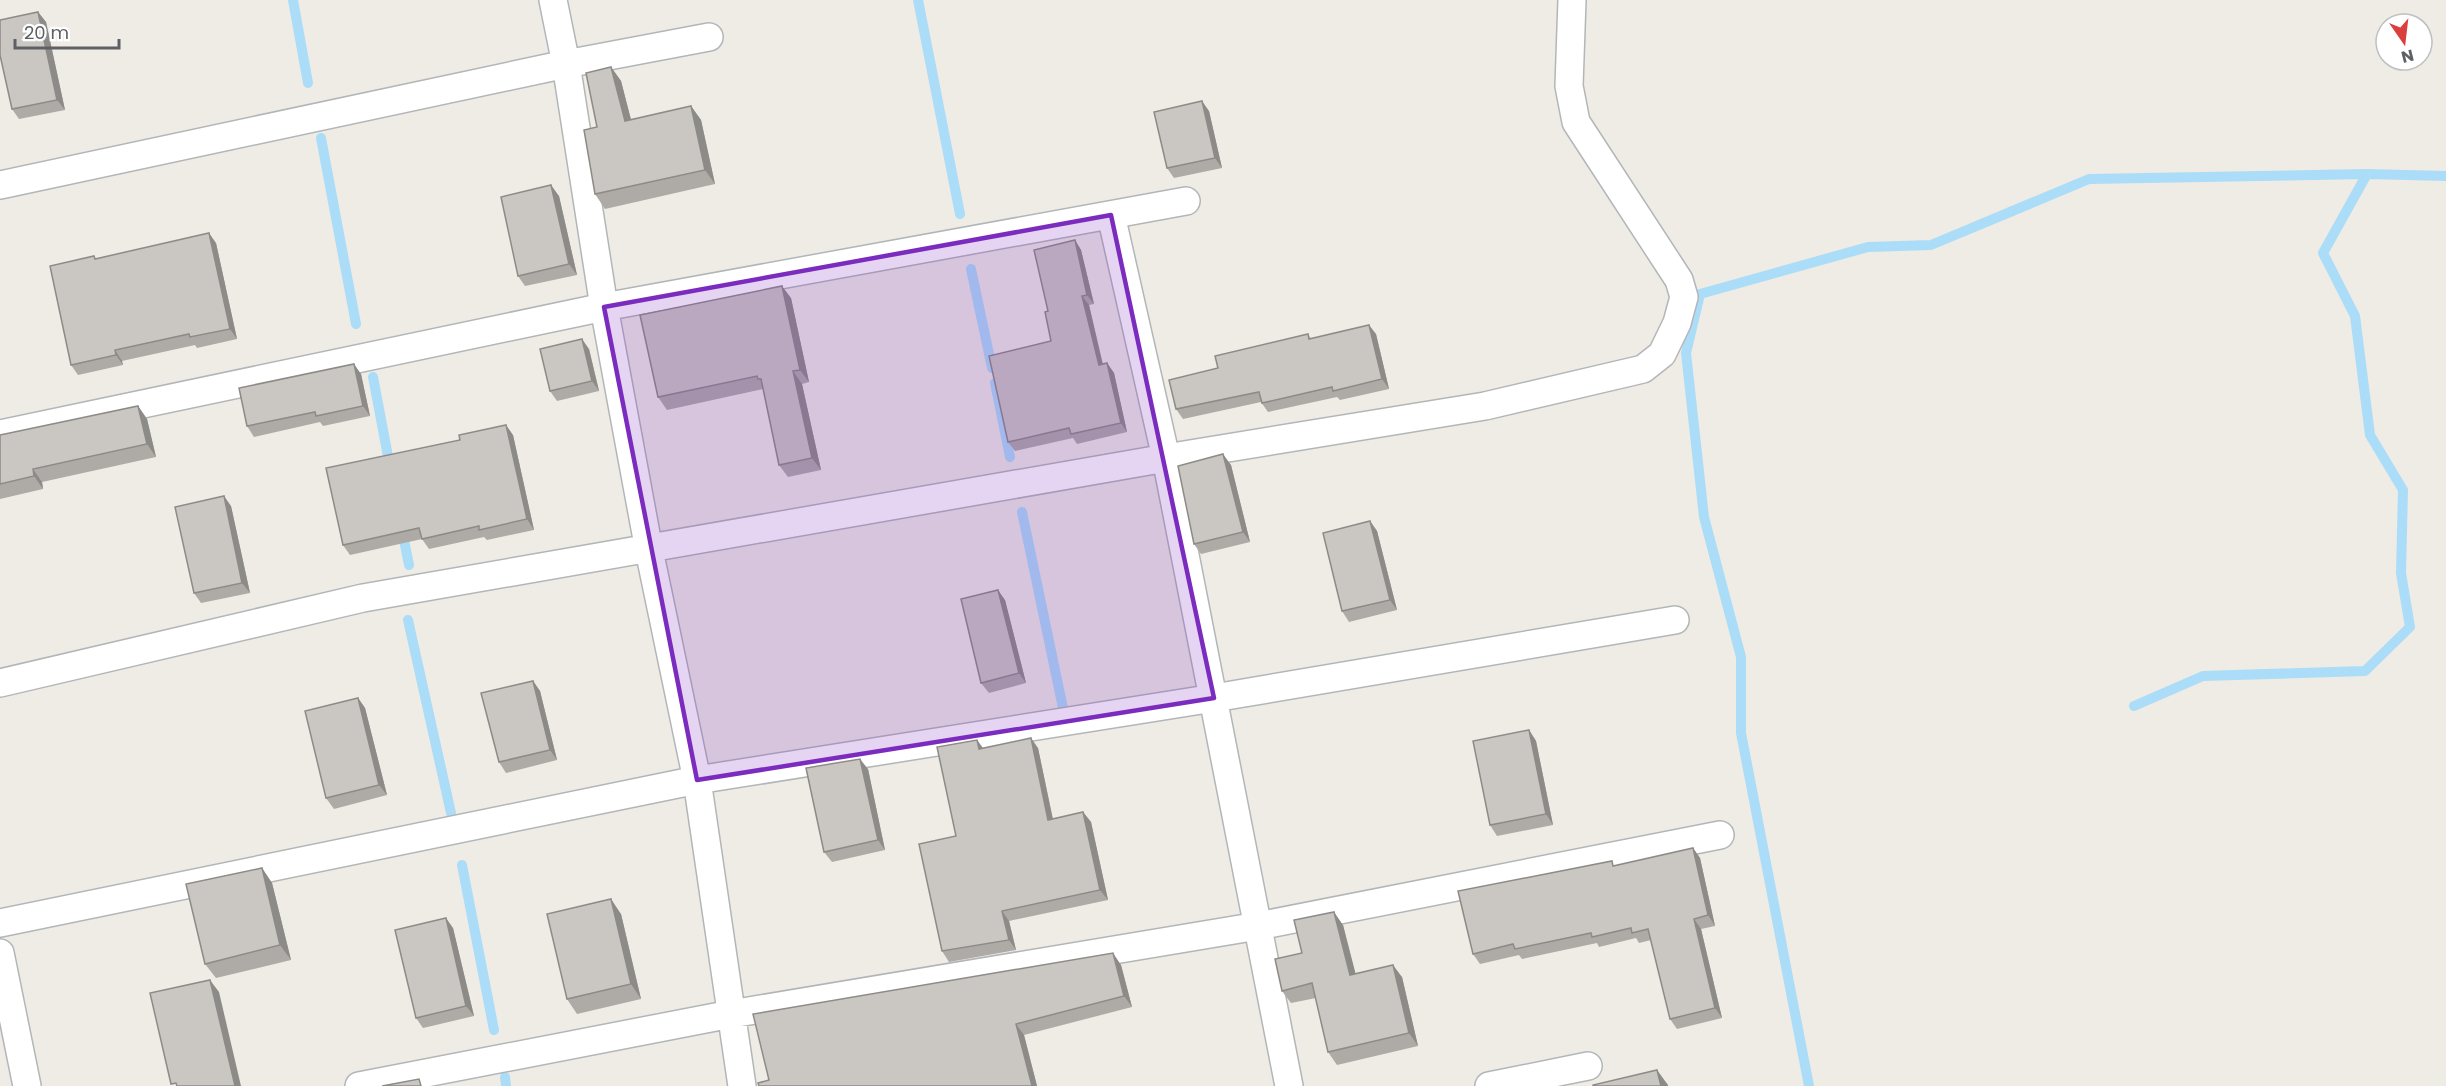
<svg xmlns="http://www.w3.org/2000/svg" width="2446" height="1086" font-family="Poppins,sans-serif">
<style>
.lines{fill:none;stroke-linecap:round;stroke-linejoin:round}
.stream{stroke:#abddf8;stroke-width:10}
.street-casing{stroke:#b3b6b9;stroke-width:30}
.street{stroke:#fff;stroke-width:27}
.wall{fill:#aeaba7}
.shaded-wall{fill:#8d8b88}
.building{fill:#cac7c2;stroke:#8d8b88;stroke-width:1.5}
.marked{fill:#7b2cbf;fill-opacity:0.2;stroke:#7b2cbf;stroke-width:4.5;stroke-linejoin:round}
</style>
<rect width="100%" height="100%" fill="#eeece5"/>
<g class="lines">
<path class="stream" d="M 293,0 L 308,83
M 918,0 L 960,214
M 321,138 L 356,324
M 971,269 L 992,368
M 373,377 L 390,467
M 995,383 L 1010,457
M 1022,512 L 1063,708
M 402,530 L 409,565
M 408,620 L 451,813
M 2134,706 L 2203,676 L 2365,671 L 2410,627 L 2401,573 L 2403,490 L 2370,435 L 2355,316 L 2323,253 L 2367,174
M 462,865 L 494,1030
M 505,1077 L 506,1086
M 1809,1086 L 1741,733 L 1741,657 L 1704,517 L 1686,353 L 1700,294 L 1868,247 L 1931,245 L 2089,179 L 2367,174 L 2446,176"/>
<defs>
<path id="street" d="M 553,0 L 566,64 L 604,307 L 649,550 L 697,780 L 742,1086
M 0,185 L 566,64 L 709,37
M 1111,215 L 1166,458 L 1289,1086
M 0,434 L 604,307 L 1186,201
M 0,683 L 363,598 L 1166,458 L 1485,406 L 1643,369 L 1662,354 L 1677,323 L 1684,297 L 1679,280 L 1576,122 L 1569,86 L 1572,0
M 0,923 L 697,780 L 1214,698 L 1675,620
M 0,953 L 27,1086
M 359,1086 L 731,1014 L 1258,926 L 1720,835
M 1489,1086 L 1588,1066"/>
</defs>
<use href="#street" class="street-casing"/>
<use href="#street" class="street"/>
</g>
<path class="wall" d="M 38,12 L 46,22 L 65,110 L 19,119 L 12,109 Z
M 611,67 L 621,81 L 631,120 L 691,106 L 701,120 L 715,184 L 605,209 L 595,194 L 597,127 Z
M 1209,111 L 1222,168 L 1174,178 L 1167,168 Z
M 559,196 L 577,275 L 525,286 L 518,276 Z
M 1075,240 L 1081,250 L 1094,304 L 1089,305 L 1103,364 L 1107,363 L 1114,373 L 1127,432 L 1077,444 L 1073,438 L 1015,451 L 1008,442 L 1051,341 L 1048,311 Z
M 216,243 L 237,339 L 197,348 L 195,345 L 122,361 L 123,365 L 78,375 L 71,365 L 96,259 Z
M 791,298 L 809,382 L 802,384 L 821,470 L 788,477 L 779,465 L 763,389 L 667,410 L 658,397 Z
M 1308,334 L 1311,339 L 1376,334 L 1389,389 L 1340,400 L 1337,397 L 1268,412 L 1261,402 L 1183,419 L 1176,409 L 1218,368 Z
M 589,349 L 599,391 L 557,401 L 550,391 Z
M 361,374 L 370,416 L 323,426 L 320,422 L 254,437 L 247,426 Z
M 138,406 L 147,419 L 156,457 L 42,482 L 43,489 L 0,499 L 0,435 Z
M 513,435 L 534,530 L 487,540 L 484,537 L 429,549 L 422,539 L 350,555 L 343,545 Z
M 1231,465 L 1250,542 L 1201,554 L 1194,544 Z
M 231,506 L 250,593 L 201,603 L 194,593 Z
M 1370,521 L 1377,531 L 1397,610 L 1349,622 L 1342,611 Z
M 1005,600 L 1026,683 L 989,693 L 981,683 Z
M 533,681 L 540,691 L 557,760 L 506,773 L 499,762 Z
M 358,698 L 365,708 L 387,795 L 334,809 L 326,798 Z
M 1529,730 L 1536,741 L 1553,825 L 1497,836 L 1490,825 Z
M 977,740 L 983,748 L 1038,748 L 1053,819 L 1083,812 L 1091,822 L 1108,900 L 1009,921 L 1016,950 L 949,962 L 942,951 L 956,836 Z
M 868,769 L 885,850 L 832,862 L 824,852 Z
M 1693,848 L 1700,858 L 1715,926 L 1701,929 L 1722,1018 L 1677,1029 L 1670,1019 L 1651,940 L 1639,943 L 1636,938 L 1599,947 L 1597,943 L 1522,959 L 1519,955 L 1480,964 L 1473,954 L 1615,866 Z
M 262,868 L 272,883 L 291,960 L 216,978 L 205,964 Z
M 621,914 L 641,999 L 577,1014 L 567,999 Z
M 1343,925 L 1355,973 L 1402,977 L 1418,1046 L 1337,1065 L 1328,1052 L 1316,998 L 1291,1003 L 1282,991 L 1302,953 Z
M 453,928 L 474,1016 L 423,1028 L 416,1018 Z
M 1121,965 L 1132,1007 L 1024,1035 L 1037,1086 L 759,1086 L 769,1080 Z"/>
<path class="shaded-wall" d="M 38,12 L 46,22 L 65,110 L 57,100 Z
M 611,67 L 621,81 L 635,135 L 625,121 Z
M 1202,101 L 1209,111 L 1222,168 L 1215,158 Z
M 691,106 L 701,120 L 715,184 L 705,170 Z
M 551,185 L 559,196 L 577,275 L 569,264 Z
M 209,233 L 216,243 L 237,339 L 230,329 Z
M 1075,240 L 1081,250 L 1094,304 L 1087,295 Z
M 782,286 L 791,298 L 809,382 L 800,370 Z
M 1082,296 L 1089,305 L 1105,375 L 1099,365 Z
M 1369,325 L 1376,334 L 1389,389 L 1382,379 Z
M 582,339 L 589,349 L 599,391 L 592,381 Z
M 115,350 L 122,361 L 123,365 L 116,355 Z
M 1107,363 L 1114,373 L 1127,432 L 1121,423 Z
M 354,364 L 361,374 L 370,416 L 363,406 Z
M 793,371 L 802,384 L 821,470 L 812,458 Z
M 138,406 L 147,419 L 156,457 L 147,444 Z
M 506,425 L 513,435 L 534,530 L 527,519 Z
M 1223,454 L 1231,465 L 1250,542 L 1243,532 Z
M 33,469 L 42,482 L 43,489 L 34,476 Z
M 224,496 L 231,506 L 250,593 L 242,583 Z
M 1370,521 L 1377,531 L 1397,610 L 1390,600 Z
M 998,590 L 1005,600 L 1026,683 L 1019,673 Z
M 533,681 L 540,691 L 557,760 L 550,750 Z
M 358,698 L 365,708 L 387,795 L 379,785 Z
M 1529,730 L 1536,741 L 1553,825 L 1546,814 Z
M 1031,738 L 1038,748 L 1055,830 L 1048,820 Z
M 977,740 L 984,750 L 979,749 Z
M 860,759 L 868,769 L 885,850 L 878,840 Z
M 1083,812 L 1091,822 L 1108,900 L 1100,890 Z
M 1693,848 L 1700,858 L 1715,926 L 1708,915 Z
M 262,868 L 272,883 L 291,960 L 280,945 Z
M 611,899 L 621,914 L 641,999 L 631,984 Z
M 1002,911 L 1009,921 L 1016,950 L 1009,940 Z
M 1334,912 L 1343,925 L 1359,987 L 1350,975 Z
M 446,918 L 453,928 L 474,1016 L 466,1006 Z
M 1694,919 L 1701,929 L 1722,1018 L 1715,1008 Z
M 1113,953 L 1121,965 L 1132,1007 L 1124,996 Z
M 1393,965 L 1402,977 L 1418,1046 L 1409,1033 Z
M 210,980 L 219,992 L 241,1086 L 235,1086 Z
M 1016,1024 L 1024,1035 L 1037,1086 L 1032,1086 Z
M 1657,1070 L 1668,1085 L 1668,1086 L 1661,1086 Z"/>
<path class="building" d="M 38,12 L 57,100 L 12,109 L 0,55 L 0,20 Z
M 611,67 L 625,121 L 691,106 L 705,170 L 595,194 L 584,130 L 597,127 L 586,73 Z
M 1202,101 L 1215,158 L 1167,168 L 1154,112 Z
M 551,185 L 569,264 L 518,276 L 501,197 Z
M 209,233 L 230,329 L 190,337 L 189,334 L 115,350 L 116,355 L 71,365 L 50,266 L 94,256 L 95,259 Z
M 1075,240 L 1087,295 L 1082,296 L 1099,365 L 1107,363 L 1121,423 L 1071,434 L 1069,428 L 1008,442 L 989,356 L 1051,341 L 1045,312 L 1048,311 L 1034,250 Z
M 782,286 L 800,370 L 793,371 L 812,458 L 779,465 L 761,379 L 758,379 L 757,376 L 658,397 L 640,315 Z
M 1369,325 L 1382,379 L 1333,391 L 1332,387 L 1262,403 L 1259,392 L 1176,409 L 1169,380 L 1218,368 L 1215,356 L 1308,334 L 1309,339 Z
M 582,339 L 592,381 L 550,391 L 540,349 Z
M 354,364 L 363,406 L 316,416 L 315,412 L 247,426 L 239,388 Z
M 138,406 L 147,444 L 33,469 L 34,476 L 0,484 L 0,435 Z
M 506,425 L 527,519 L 479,530 L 479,526 L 422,539 L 419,528 L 343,545 L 326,468 L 460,440 L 459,435 Z
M 1223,454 L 1243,532 L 1194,544 L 1178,466 Z
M 224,496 L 242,583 L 194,593 L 175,507 Z
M 1370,521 L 1390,600 L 1342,611 L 1323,533 Z
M 998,590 L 1019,673 L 981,683 L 961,599 Z
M 533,681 L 550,750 L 499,762 L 481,693 Z
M 358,698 L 379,785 L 326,798 L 305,711 Z
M 1529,730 L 1546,814 L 1490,825 L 1473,741 Z
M 1031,738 L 1048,820 L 1083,812 L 1100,890 L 1002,911 L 1009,940 L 942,951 L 919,844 L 956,836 L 937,747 L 977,740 L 979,749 Z
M 860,759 L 878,840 L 824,852 L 806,768 Z
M 1693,848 L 1708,915 L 1694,919 L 1715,1008 L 1670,1019 L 1648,929 L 1632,933 L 1631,928 L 1592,937 L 1591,933 L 1515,949 L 1513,944 L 1473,954 L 1458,891 L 1612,861 L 1613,866 Z
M 262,868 L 280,945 L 205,964 L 186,884 Z
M 611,899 L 631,984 L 567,999 L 547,914 Z
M 1334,912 L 1350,975 L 1393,965 L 1409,1033 L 1328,1052 L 1312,983 L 1282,991 L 1275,959 L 1302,953 L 1294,920 Z
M 446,918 L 466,1006 L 416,1018 L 395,930 Z
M 1113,953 L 1124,996 L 1016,1024 L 1032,1086 L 759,1086 L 758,1083 L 769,1080 L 753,1014 Z
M 210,980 L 235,1086 L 177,1086 L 176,1083 L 171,1084 L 150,993 Z
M 1657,1070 L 1661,1086 L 1593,1086 L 1593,1085 Z
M 419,1079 L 421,1086 L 382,1086 Z"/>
<path class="marked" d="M 1111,215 L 1214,698 L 697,780 L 604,307 Z"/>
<g transform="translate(2404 42) rotate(166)"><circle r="28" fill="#ffffff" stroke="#bec0c1" stroke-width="1.5"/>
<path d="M0-4.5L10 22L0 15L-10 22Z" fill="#dc3e3e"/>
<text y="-9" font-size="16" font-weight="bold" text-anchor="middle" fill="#5d6164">N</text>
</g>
<path d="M15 39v9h104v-9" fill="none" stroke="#5d6164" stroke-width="3"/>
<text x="24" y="39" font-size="18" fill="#5d6164" stroke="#ffffff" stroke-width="4.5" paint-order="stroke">20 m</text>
</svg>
